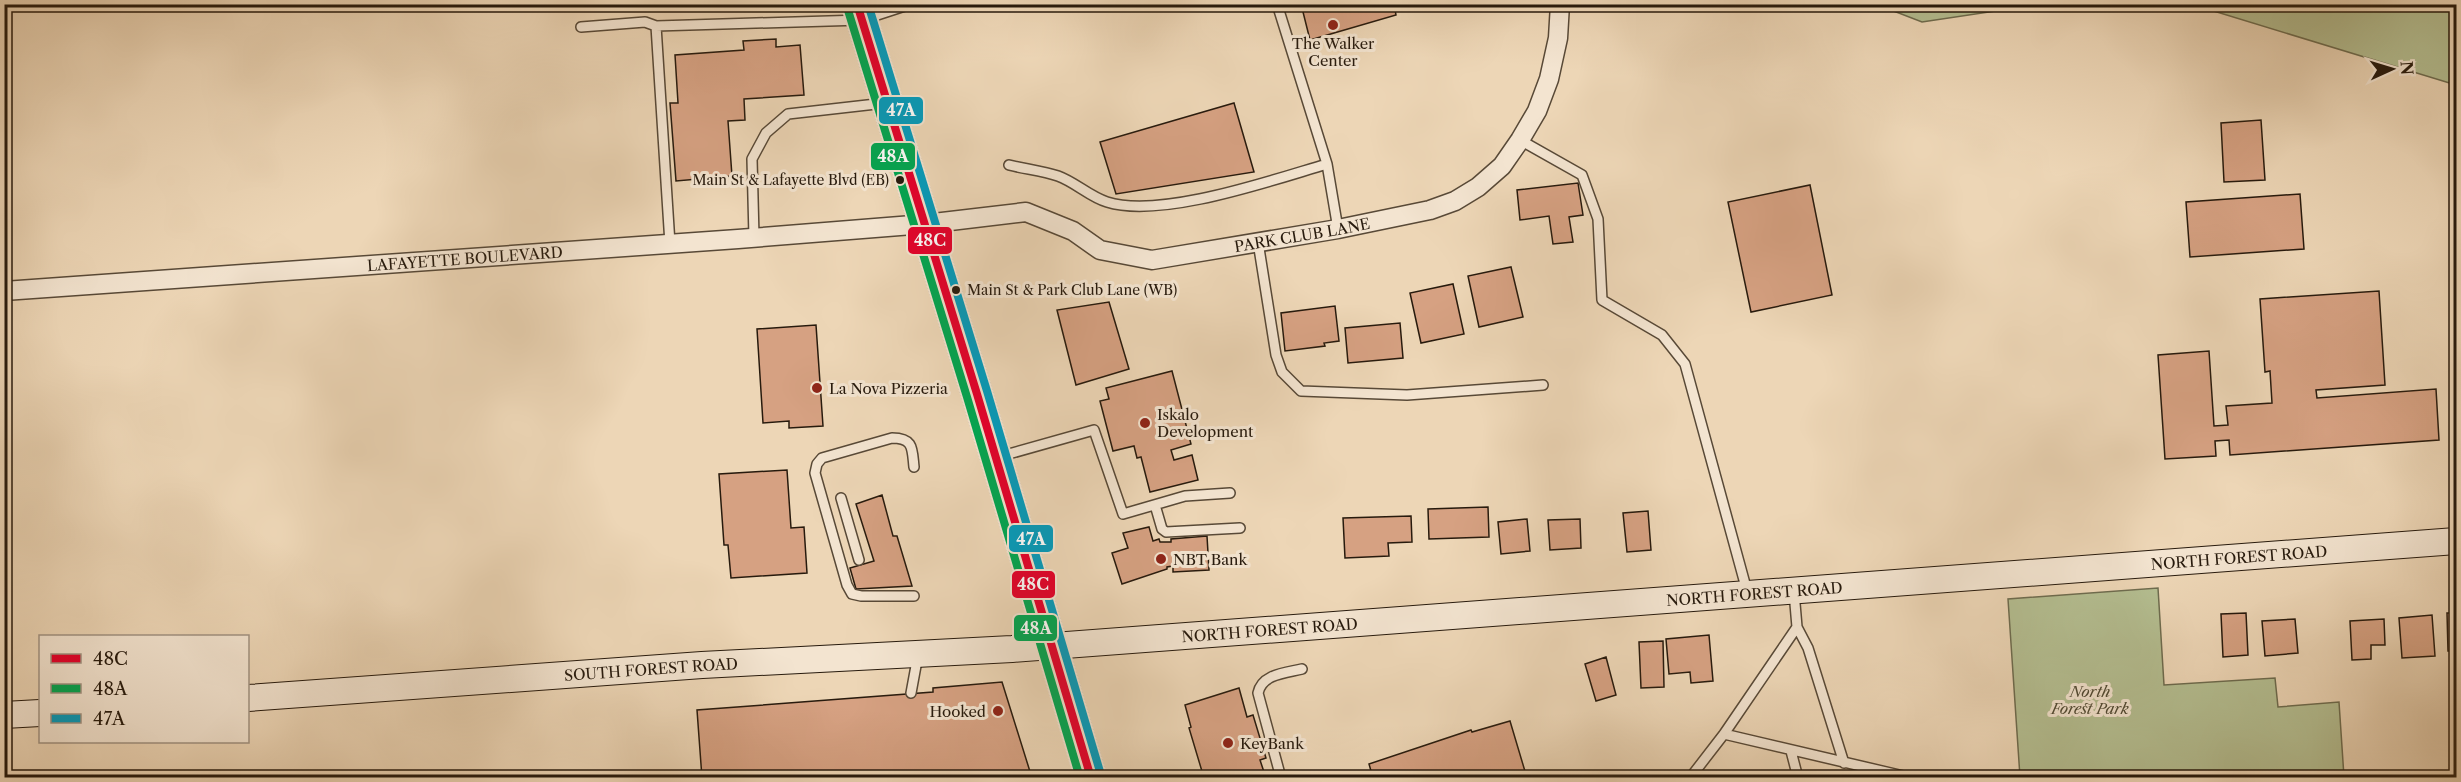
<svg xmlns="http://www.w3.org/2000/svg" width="2461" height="782" font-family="'Libre Caslon Text',serif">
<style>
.green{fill:#b4be91;stroke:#6e6c4f;stroke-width:1.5}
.building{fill:#d6a182;stroke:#271a0d;stroke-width:1.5}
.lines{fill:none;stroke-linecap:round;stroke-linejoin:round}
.lane-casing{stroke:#584937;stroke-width:12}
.street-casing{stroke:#584937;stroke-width:21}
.secondary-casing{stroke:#271a0d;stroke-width:28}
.primary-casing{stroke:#271a0d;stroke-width:32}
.lane{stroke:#f3e4d0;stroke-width:9}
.street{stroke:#f3e4d0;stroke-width:18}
.secondary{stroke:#f3e4d0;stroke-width:26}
.primary{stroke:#edd6b6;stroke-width:28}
.bus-1-casing{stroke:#f3e4d0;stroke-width:12}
.bus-2-casing{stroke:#f3e4d0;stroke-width:12}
.bus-3-casing{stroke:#f3e4d0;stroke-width:12}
.bus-1{stroke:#e4002b;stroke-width:8}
.bus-2{stroke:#00a651;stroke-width:8}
.bus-3{stroke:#049bbb;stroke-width:8}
.poi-dot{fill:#8f2418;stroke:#f3e4d0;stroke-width:2}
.bus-dot{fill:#271a0d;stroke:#f3e4d0;stroke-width:2}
.labels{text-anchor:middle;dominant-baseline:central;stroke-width:6;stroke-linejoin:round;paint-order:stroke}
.bus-label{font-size:14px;fill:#271a0d;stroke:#f3e4d0;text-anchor:end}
.poi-label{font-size:15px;fill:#271a0d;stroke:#f3e4d0;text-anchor:start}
.street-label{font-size:15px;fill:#271a0d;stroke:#f3e4d0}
.park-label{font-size:15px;font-style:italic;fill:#514b35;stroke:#f3e4d0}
.line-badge{stroke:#f3e4d0;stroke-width:2}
.badge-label{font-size:16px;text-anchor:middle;font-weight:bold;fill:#fff}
</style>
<rect width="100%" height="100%" fill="#edd6b6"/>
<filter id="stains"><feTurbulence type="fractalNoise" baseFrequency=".00333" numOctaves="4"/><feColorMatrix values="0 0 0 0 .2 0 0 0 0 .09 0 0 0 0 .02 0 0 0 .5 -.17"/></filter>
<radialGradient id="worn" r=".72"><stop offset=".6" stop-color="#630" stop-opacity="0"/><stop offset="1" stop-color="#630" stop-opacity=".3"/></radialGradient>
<path class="green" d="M 1878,5 L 2036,5 L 1922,22 Z
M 2194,5 L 2456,5 L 2456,85 Z
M 2158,588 L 2164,685 L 2275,678 L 2278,707 L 2339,702 L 2344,777 L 2020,777 L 2008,599 Z"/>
<path class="building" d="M 1301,4 L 1394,4 L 1396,15 L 1310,40 Z
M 776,39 L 776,47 L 800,45 L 804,95 L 744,99 L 745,120 L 728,121 L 732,176 L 676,181 L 670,103 L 678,103 L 675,55 L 744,50 L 743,41 Z
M 1234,103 L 1254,172 L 1116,194 L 1100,142 Z
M 2261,120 L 2265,180 L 2224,182 L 2221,123 Z
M 1578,183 L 1583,215 L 1569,217 L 1573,242 L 1553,244 L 1549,216 L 1520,220 L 1517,190 Z
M 1810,185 L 1832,295 L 1751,312 L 1728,202 Z
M 2300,194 L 2304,249 L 2190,257 L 2186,202 Z
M 1511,267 L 1523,317 L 1479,327 L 1468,276 Z
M 1453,284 L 1464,334 L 1421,343 L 1410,293 Z
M 2379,291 L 2385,385 L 2316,390 L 2317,398 L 2436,389 L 2439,440 L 2230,455 L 2229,440 L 2215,441 L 2216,456 L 2165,459 L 2158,355 L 2209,351 L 2214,426 L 2228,425 L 2226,406 L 2272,403 L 2270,371 L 2265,372 L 2260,299 Z
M 1109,302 L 1129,369 L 1076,385 L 1057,310 Z
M 1335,306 L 1339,341 L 1324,343 L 1325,346 L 1285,351 L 1281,313 Z
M 1400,323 L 1403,358 L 1348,363 L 1345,328 Z
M 816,325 L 823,426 L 789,428 L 789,421 L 763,423 L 757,329 Z
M 1172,371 L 1191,444 L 1171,450 L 1174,460 L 1192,455 L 1198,480 L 1150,492 L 1141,457 L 1137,458 L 1134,446 L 1113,451 L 1100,401 L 1109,399 L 1106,388 Z
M 787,470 L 791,528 L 804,527 L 807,573 L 731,578 L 728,545 L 724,545 L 719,474 Z
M 882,495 L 893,536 L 897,536 L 912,586 L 856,589 L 850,568 L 874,561 L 856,504 Z
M 1488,507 L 1489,537 L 1429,539 L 1428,509 Z
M 1648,511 L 1651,550 L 1627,552 L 1623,513 Z
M 1411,516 L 1412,542 L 1388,543 L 1389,556 L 1345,558 L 1343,518 Z
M 1527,519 L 1530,551 L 1501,554 L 1498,522 Z
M 1580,519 L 1581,548 L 1550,550 L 1548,520 Z
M 1149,527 L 1153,541 L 1159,539 L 1160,542 L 1171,542 L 1171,539 L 1207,536 L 1209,570 L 1173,572 L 1173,566 L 1167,567 L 1167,569 L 1122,584 L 1112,553 L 1128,548 L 1123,533 Z
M 2246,613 L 2248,655 L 2223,657 L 2221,614 Z
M 2447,613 L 2456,613 L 2456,651 L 2448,651 Z
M 2432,615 L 2435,656 L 2402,658 L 2399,618 Z
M 2295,619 L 2298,653 L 2265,656 L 2262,621 Z
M 2384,619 L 2385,645 L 2371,645 L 2371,659 L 2352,660 L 2350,621 Z
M 1709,635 L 1713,681 L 1691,683 L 1690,672 L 1669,674 L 1666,639 Z
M 1663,641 L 1664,687 L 1641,688 L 1639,642 Z
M 1606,657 L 1616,695 L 1596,701 L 1585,664 Z
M 1002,682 L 1032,778 L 702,778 L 697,710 L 933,692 L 933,688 Z
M 1239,688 L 1247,717 L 1253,715 L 1266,758 L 1260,760 L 1266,778 L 1204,778 L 1189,728 L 1191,727 L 1185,705 Z
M 1510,721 L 1527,778 L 1373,778 L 1369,764 L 1471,730 L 1472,732 Z"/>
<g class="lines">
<defs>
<path id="lane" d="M 1277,4 L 1327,164 L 1338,229
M 581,27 L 645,22 L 656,26
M 1520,140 L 1582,175 L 1598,219 L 1602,300 L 1662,335 L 1685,364 L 1747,591
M 1009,165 C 1025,169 1043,171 1058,176 C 1075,182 1090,197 1107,202 C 1161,219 1272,180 1327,164
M 754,237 L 752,159 L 766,133 L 788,114 L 885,103
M 1258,242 L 1276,355 L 1282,372 L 1301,391 L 1407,395 L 1543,385
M 670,244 L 656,26 L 862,20 L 911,4
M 998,457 L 1094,430 L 1123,514 L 1185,496 L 1230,493
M 914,467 C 912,449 914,438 892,438 L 822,458 L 817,464 L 815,473 L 847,585 L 852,594 L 861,596 L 914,596
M 841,498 L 859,560
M 1155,505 L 1162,529 L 1166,532 L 1240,528
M 1794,592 L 1797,627 L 1808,648 L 1844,763
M 911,693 L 918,655
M 1724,734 L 1912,778
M 1791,751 L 1798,778
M 1281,778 L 1258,693 C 1262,674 1285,673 1302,669
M 1690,778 L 1724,734 L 1797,627"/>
<g id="street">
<path id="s1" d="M 4,291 L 738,239 L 925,224 L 1026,212 L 1073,231 L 1100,250 L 1152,260 L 1338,229 L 1430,210 L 1455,201 L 1478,187 L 1502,166 L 1520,140 L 1537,111 L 1549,79 L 1558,38 L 1560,4"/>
</g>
<g id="secondary">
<path id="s2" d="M 248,698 L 702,665 L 1012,649 L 2456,541"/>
<path d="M 4,715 L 40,713"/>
</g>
<path id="primary" d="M 857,4 L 977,394 L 1091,778"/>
</defs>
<use href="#lane" class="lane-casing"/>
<use href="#street" class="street-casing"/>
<use href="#secondary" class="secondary-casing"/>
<use href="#primary" class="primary-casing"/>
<use href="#lane" class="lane"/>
<use href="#street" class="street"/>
<use href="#secondary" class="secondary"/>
<use href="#primary" class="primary"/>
<defs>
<path id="bus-1" d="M 857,4 L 977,394 L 1091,778"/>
<path id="bus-2" d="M 847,7 L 967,397 L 1080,778"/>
<path id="bus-3" d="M 868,4 L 987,391 L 1101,775"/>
</defs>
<use href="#bus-1" class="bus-1-casing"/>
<use href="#bus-2" class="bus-2-casing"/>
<use href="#bus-3" class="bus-3-casing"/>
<use href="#bus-1" class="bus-1"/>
<use href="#bus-2" class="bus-2"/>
<use href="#bus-3" class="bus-3"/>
</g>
<g class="poi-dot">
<circle cx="1333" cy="25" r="6"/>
<circle cx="817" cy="388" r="6"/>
<circle cx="1145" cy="423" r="6"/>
<circle cx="1161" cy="559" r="6"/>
<circle cx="998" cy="711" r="6"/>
<circle cx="1228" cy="743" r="6"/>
</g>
<g class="bus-dot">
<circle cx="900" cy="180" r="5"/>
<circle cx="956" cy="290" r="5"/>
</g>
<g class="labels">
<g class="bus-label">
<text x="889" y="180">Main St &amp; Lafayette Blvd (EB)</text>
<text x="967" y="290" text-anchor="start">Main St &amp; Park Club Lane (WB)</text>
</g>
<g class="poi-label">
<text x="1333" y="43" text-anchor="middle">The Walker<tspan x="1333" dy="17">Center</tspan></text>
<text x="829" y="388">La Nova Pizzeria</text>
<text x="1157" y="414">Iskalo<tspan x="1157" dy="17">Development</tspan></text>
<text x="1173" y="559">NBT Bank</text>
<text x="986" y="711" text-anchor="end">Hooked</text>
<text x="1240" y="743">KeyBank</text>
</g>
<g class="street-label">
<text stroke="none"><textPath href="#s1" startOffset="1314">PARK CLUB LANE</textPath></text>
<text stroke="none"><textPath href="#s1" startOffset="462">LAFAYETTE BOULEVARD</textPath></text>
<text stroke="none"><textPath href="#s2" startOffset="1996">NORTH FOREST ROAD</textPath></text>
<text stroke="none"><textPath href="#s2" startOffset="1510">NORTH FOREST ROAD</textPath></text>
<text stroke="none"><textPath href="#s2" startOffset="1024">NORTH FOREST ROAD</textPath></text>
<text stroke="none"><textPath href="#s2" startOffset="404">SOUTH FOREST ROAD</textPath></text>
</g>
<g class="park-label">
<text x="2090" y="691">North<tspan x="2090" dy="17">Forest Park</tspan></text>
</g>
</g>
<g class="line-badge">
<rect x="878" y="96" width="46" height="29" rx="6" fill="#049bbb"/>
<rect x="870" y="142" width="46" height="29" rx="6" fill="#00a651"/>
<rect x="907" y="226" width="46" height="29" rx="6" fill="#e4002b"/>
<rect x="1008" y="524" width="46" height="29" rx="6" fill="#049bbb"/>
<rect x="1011" y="570" width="45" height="29" rx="6" fill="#e4002b"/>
<rect x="1013" y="614" width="45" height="28" rx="6" fill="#00a651"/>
</g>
<g class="badge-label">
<text x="901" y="116">47A</text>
<text x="893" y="162">48A</text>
<text x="930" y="246">48C</text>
<text x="1031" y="545">47A</text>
<text x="1033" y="590">48C</text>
<text x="1036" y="634">48A</text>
</g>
<rect width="2461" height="782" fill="none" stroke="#edd6b6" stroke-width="24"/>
<rect x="6" y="6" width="2449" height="770" fill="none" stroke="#271a0d" stroke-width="3"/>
<rect x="12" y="12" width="2437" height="758" fill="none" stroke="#271a0d" stroke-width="1.5"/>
<rect x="39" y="635" width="210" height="108" fill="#f3e4d0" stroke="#a19382" stroke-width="1.5"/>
<rect x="51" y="654" width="30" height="9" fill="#e4002b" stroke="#a19382" stroke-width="1.5"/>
<text x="93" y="665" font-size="18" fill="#271a0d">48C</text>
<rect x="51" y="684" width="30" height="9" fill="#00a651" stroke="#a19382" stroke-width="1.5"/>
<text x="93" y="695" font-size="18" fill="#271a0d">48A</text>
<rect x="51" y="714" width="30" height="9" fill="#049bbb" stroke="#a19382" stroke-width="1.5"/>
<text x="93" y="725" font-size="18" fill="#271a0d">47A</text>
<g transform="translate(2392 69) rotate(86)" stroke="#f3e4d0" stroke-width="4.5" paint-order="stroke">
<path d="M0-4.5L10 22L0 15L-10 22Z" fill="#271a0d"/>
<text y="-9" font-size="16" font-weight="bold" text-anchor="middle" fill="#271a0d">N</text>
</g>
<rect width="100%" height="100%" filter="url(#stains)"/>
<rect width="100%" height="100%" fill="url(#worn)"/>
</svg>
